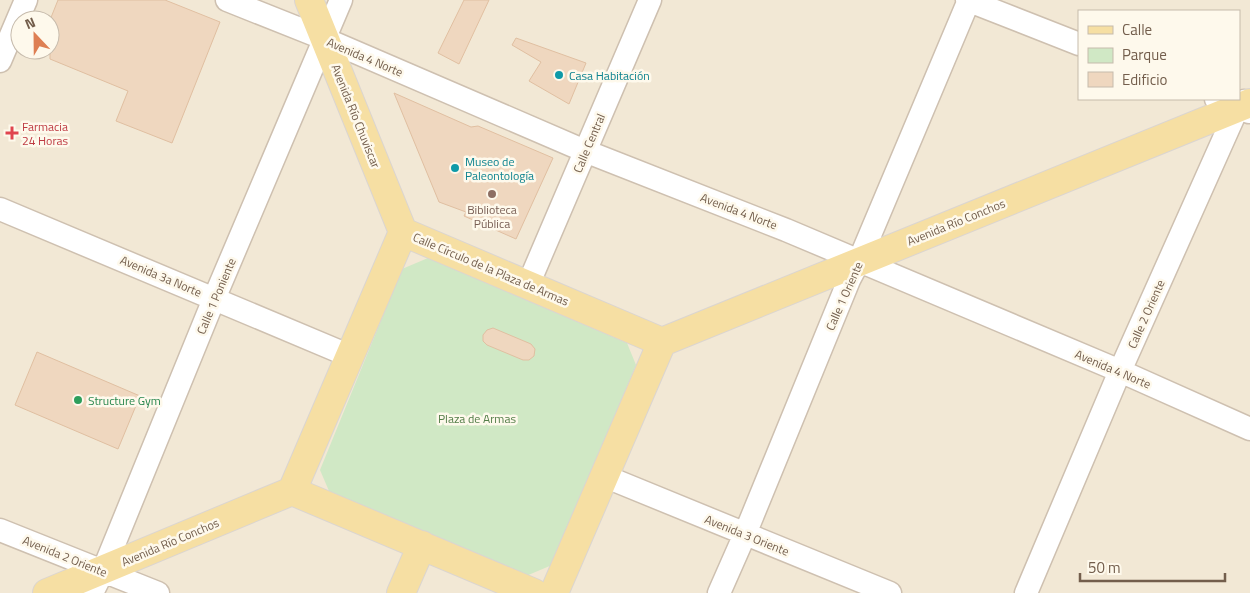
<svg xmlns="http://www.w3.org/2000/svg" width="1250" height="593" font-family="'Titillium Web',sans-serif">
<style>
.residential{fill:#f2e8d5;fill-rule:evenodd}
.green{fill:#d0e8c5}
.building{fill:#efd7bf;stroke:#e0bfa1}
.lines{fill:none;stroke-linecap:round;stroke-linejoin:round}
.minor-casing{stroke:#cec0b0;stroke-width:25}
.major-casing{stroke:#dbd5d0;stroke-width:30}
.minor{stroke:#fff;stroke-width:22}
.major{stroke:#f6dfa3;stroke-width:28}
.culture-dot{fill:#0f9aa8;stroke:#fef9ec;stroke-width:2}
.health-dot{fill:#e0444e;stroke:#fef9ec;stroke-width:2}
.education-dot{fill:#8d6e63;stroke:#fef9ec;stroke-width:2}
.leisure-dot{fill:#2e9e5b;stroke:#fef9ec;stroke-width:2}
.labels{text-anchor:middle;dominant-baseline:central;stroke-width:5;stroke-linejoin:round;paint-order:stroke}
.street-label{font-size:12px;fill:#735e4c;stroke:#fef9ec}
.culture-label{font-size:12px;fill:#0d838f;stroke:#fef9ec;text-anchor:start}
.health-label{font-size:12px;fill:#be3a42;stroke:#fef9ec;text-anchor:start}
.education-label{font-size:12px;fill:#785e54;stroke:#fef9ec}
.leisure-label{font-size:12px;fill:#27864d;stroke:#fef9ec;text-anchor:start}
.park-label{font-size:12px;fill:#537d48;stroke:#fef9ec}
</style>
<rect width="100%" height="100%" fill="#fbf5e6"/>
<path class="residential" d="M 0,0 L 1250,0 L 1250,593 L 0,593 ZM 1079,11 L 1239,11 L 1239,99 L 1079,99 ZM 20,20 L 50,20 L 50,50 L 20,50 Z"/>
<path class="green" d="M 428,258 L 627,343 L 636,365 L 552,565 L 526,576 L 329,491 L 320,470 L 402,269 Z"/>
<path class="building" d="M 58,0 L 165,0 L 220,22 L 172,143 L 116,121 L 128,91 L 50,59 L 50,20 Z
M 464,0 L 489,0 L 459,64 L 438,53 Z
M 516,38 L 586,63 L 569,104 L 529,81 L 541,62 L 512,45 Z
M 394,93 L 471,127 L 478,126 L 553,158 L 516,239 L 464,216 L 466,212 L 439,202 Z
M 493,328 L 531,344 L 535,349 L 534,356 L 529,360 L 523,360 L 487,345 L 483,341 L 483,335 L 487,330 Z
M 37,352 L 140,396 L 118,449 L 15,405 Z"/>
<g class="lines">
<defs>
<path id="minor" d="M 227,0 L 325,39 L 585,151 L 786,230 L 1120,371 L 1250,429
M 967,0 L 1079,44
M 0,61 L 26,0
M 1216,99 L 1249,112
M 0,209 L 350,356
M 528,285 L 650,0
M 604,476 L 890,593
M 0,530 L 158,593
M 92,593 L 103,571 L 214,299 L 341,0
M 719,593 L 745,534 L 849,280 L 859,261 L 969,0
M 1026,593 L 1120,371 L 1238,107 L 1244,101"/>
<path id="major" d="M 309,0 L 403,232
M 403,232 L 662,342 L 554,593
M 403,232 L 292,491 L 534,593
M 662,342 L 1250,103
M 47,593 L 292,491
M 401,593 L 422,545"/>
</defs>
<use href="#minor" class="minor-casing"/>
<use href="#major" class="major-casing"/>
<use href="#minor" class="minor"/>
<use href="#major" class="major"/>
</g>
<g class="culture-dot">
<circle cx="559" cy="75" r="5"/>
<circle cx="455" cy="168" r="5"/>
</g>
<path class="health-dot" d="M9.5 125.5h5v5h5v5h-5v5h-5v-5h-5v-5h5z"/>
<circle class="education-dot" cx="492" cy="194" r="5"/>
<circle class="leisure-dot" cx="78" cy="400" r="5"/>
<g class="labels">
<g class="street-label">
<text transform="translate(365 57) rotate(23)">Avenida 4 Norte</text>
<text transform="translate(356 116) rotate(68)">Avenida Río Chuviscar</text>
<text transform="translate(589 143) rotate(-67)">Calle Central</text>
<text transform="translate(739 211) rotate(21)">Avenida 4 Norte</text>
<text transform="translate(956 222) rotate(-22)">Avenida Río Conchos</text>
<text transform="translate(491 269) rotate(23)">Calle Círculo de la Plaza de Armas</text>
<text transform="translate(161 276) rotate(23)">Avenida 3a Norte</text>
<text transform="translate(216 296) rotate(-67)">Calle 1 Poniente</text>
<text transform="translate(844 296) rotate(-66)">Calle 1 Oriente</text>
<text transform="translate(1146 314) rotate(-66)">Calle 2 Oriente</text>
<text transform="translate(1113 369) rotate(23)">Avenida 4 Norte</text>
<text transform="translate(747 535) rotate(22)">Avenida 3 Oriente</text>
<text transform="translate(170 542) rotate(-23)">Avenida Río Conchos</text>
<text transform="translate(65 556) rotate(22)">Avenida 2 Oriente</text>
</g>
<g class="culture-label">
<text x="569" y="75">Casa Habitación</text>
<text x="465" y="161">Museo de<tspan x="465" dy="14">Paleontología</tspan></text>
</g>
<g class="health-label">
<text x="22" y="126">Farmacia<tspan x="22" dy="14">24 Horas</tspan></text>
</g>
<g class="education-label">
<text x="492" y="209">Biblioteca<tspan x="492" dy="14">Pública</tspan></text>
</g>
<g class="leisure-label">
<text x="88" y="400">Structure Gym</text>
</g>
<g class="park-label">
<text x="477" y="418">Plaza de Armas</text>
</g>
</g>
<rect x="1078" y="10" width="162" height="90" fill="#fef9ec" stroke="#c6bbac"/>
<rect x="1088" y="26" width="25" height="8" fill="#f6dfa3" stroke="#c6bbac"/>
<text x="1122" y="35" font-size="15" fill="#735e4c">Calle</text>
<rect x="1088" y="48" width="25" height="15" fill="#d0e8c5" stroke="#c6bbac"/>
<text x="1122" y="60" font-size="15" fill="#735e4c">Parque</text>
<rect x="1088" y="72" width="25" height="15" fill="#efd7bf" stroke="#c6bbac"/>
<text x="1122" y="85" font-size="15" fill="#735e4c">Edificio</text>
<g transform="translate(35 35) rotate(338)"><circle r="24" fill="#fef9ec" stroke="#c6bbac"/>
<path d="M0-4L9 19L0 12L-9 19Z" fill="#de7f53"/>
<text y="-8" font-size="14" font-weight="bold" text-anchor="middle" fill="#735e4c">N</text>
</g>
<path d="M1080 573v8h145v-8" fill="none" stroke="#735e4c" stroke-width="2.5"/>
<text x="1088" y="573" font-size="15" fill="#735e4c" stroke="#fef9ec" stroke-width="4" paint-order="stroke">50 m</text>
</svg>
